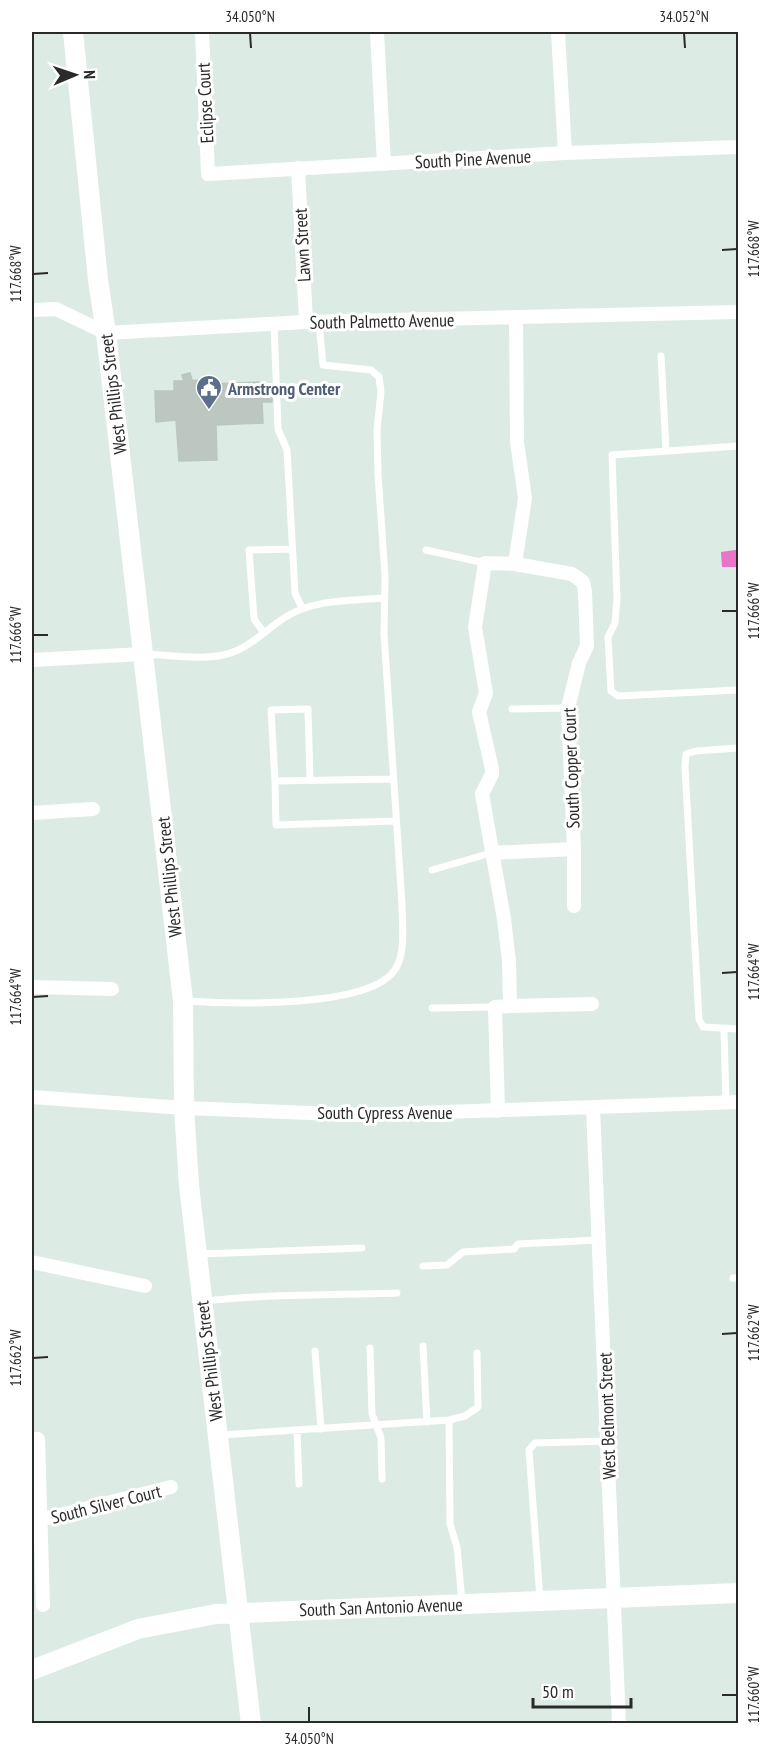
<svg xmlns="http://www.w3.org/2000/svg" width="770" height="1755" font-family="'PT Sans Narrow',sans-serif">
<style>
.water{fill:#e776ca}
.building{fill:#bdc7c2;stroke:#b7c7c1;stroke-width:1.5}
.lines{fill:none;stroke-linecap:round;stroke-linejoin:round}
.lane{stroke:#fff;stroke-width:7}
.street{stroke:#fff;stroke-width:14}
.secondary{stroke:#fff;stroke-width:20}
.ticks{fill:none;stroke:#2a2a2a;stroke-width:2}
.labels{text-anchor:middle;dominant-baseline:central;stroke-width:6;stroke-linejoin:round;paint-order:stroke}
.street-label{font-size:18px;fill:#2a2a2a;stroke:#fff}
.service-label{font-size:18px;font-weight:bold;fill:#4e5e75;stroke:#fff;text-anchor:start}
.neatline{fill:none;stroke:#2a2a2a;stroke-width:2}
.ticks-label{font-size:15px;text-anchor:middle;fill:#2a2a2a}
</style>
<rect width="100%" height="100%" fill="#ddebe5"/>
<path class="water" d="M 735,550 L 738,550 L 738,567 L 722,567 L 721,552 Z"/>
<path class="building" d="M 190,373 L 192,380 L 204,381 L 204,384 L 262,382 L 262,393 L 272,393 L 272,402 L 262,402 L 263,423 L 216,425 L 217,460 L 179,461 L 176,420 L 156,422 L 155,391 L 174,391 L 174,381 L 184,381 L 182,375 Z"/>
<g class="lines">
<path class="lane" d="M 274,324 L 278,429 L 287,450 L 295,593 L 302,608
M 661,356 L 666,450
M 738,446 L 612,455 L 617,599 L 615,623 L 608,637 L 611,691 L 618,696 L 738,690
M 426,550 L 485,563
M 264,633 L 254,619 L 249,550 L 292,549
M 145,654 C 170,655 199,660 223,655 C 251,649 266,628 289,615 C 317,599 352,601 383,598
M 512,709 L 568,708
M 738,748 L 696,751 L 686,754 L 685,767 L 699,1019 L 703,1027 L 738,1029
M 392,779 L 275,781 L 276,825 L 395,821
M 275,781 L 271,710 L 308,709 L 310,780
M 432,870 L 491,853
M 185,1001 C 230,1004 373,1009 396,968 C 406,951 402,923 402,904 L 384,634 L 385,576 L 378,474 L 377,430 L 381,392 L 379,377 L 371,370 L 323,365 L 319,322
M 432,1008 L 495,1007
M 724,1030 L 726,1103
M 200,1254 L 362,1248
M 423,1266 L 447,1265 L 463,1252 L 514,1249 L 518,1244 L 599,1240
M 733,1278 L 738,1278
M 205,1301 C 268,1294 333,1295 397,1293
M 423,1346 L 427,1422
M 370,1348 L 372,1414 L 381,1438 L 382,1479
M 315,1351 L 321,1429
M 449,1420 L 450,1524 L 457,1547 L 462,1602
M 297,1431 L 299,1484
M 221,1435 L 449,1420 L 465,1416 L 478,1407 L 477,1353
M 540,1599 L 529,1450 L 535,1443 L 608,1441"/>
<path class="street" d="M 202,32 L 208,174 L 565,153 L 738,147
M 377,32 L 384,164
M 558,32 L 565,153
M 298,168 L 306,322
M 32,310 L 56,309 L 106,333 L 306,322 L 738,312
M 516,319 L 517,442 L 525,498 L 515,564 L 572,574 L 583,582 L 585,592 L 587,646 L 579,663 L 568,708 L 574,849
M 515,564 L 485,563 L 475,627 L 486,693 L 479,712 L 492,769 L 492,774 L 482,794 L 504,919 L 509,961 L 510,1006 L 592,1004
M 32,660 L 143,654
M 32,813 L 93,809
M 491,853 L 574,849 L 574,906
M 32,987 L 112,989
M 32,1097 L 184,1108 L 361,1115 L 738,1102
M 593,1108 L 619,1724
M 498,1111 L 495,1007 L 510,1006
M 32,1262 L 145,1286
M 32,1439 L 38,1439 L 43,1605
M 40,1520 L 171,1487"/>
<path class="secondary" d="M 73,32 L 98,280 L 106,333 L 183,1001 L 184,1108 L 189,1185 L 251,1724
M 32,1670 L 138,1629 L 216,1614 L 738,1593"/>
</g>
<path class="ticks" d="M 250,33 L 251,48M 684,33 L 685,48M 722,250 L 737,249M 33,274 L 48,273M 722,611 L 737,611M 33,635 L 48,635M 722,973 L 737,972M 33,997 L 48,996M 722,1334 L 737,1333M 33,1358 L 48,1357M 722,1695 L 737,1695M 309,1707 L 309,1722"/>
<defs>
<symbol id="civic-pin" viewBox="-11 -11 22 30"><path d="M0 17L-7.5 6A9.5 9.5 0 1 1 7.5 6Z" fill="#5c6f8a" stroke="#fff"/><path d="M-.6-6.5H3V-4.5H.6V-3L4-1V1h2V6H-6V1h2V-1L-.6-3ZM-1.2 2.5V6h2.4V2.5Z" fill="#fff"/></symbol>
</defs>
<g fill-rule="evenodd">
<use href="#civic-pin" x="194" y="373" width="30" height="40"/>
</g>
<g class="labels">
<g class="street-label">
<text transform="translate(205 103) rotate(-93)">Eclipse Court</text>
<text transform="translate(473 159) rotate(-3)">South Pine Avenue</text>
<text transform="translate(302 245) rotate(-93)">Lawn Street</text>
<text transform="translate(382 321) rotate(-1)">South Palmetto Avenue</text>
<text transform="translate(113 394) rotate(-97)">West Phillips Street</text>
<text transform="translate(571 768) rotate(-92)">South Copper Court</text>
<text transform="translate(169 877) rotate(-96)">West Phillips Street</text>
<text x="385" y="1112">South Cypress Avenue</text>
<text transform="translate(209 1361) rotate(-97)">West Phillips Street</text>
<text transform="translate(607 1416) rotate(-92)">West Belmont Street</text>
<text transform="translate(106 1504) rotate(-14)">South Silver Court</text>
<text transform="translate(381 1607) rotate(-2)">South San Antonio Avenue</text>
</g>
<g class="service-label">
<text x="228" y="388">Armstrong Center</text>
</g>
</g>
<rect width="770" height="1755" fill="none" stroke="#ffffff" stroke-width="66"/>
<g transform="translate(75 75) rotate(88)" stroke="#ffffff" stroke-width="4.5" paint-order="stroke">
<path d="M0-4.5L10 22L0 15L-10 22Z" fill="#2a2a2a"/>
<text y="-9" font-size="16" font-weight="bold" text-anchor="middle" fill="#2a2a2a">N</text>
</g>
<path d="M533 1698v9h98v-9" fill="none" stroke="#2a2a2a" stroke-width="3"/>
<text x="542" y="1698" font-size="18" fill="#2a2a2a" stroke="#ffffff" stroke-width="4.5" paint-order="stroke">50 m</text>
<rect x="33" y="33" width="704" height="1689" class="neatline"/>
<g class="ticks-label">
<text x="250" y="22">34.050°N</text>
<text x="684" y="22">34.052°N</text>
<text transform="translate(754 249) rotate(-90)" y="5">117.668°W</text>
<text transform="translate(16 274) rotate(-90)" y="5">117.668°W</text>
<text transform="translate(754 611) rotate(-90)" y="5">117.666°W</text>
<text transform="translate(16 635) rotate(-90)" y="5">117.666°W</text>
<text transform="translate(754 972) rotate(-90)" y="5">117.664°W</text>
<text transform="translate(16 997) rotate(-90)" y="5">117.664°W</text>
<text transform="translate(754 1333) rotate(-90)" y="5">117.662°W</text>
<text transform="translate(16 1358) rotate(-90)" y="5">117.662°W</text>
<text transform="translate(754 1695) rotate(-90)" y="5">117.660°W</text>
<text x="309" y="1744">34.050°N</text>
</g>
</svg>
